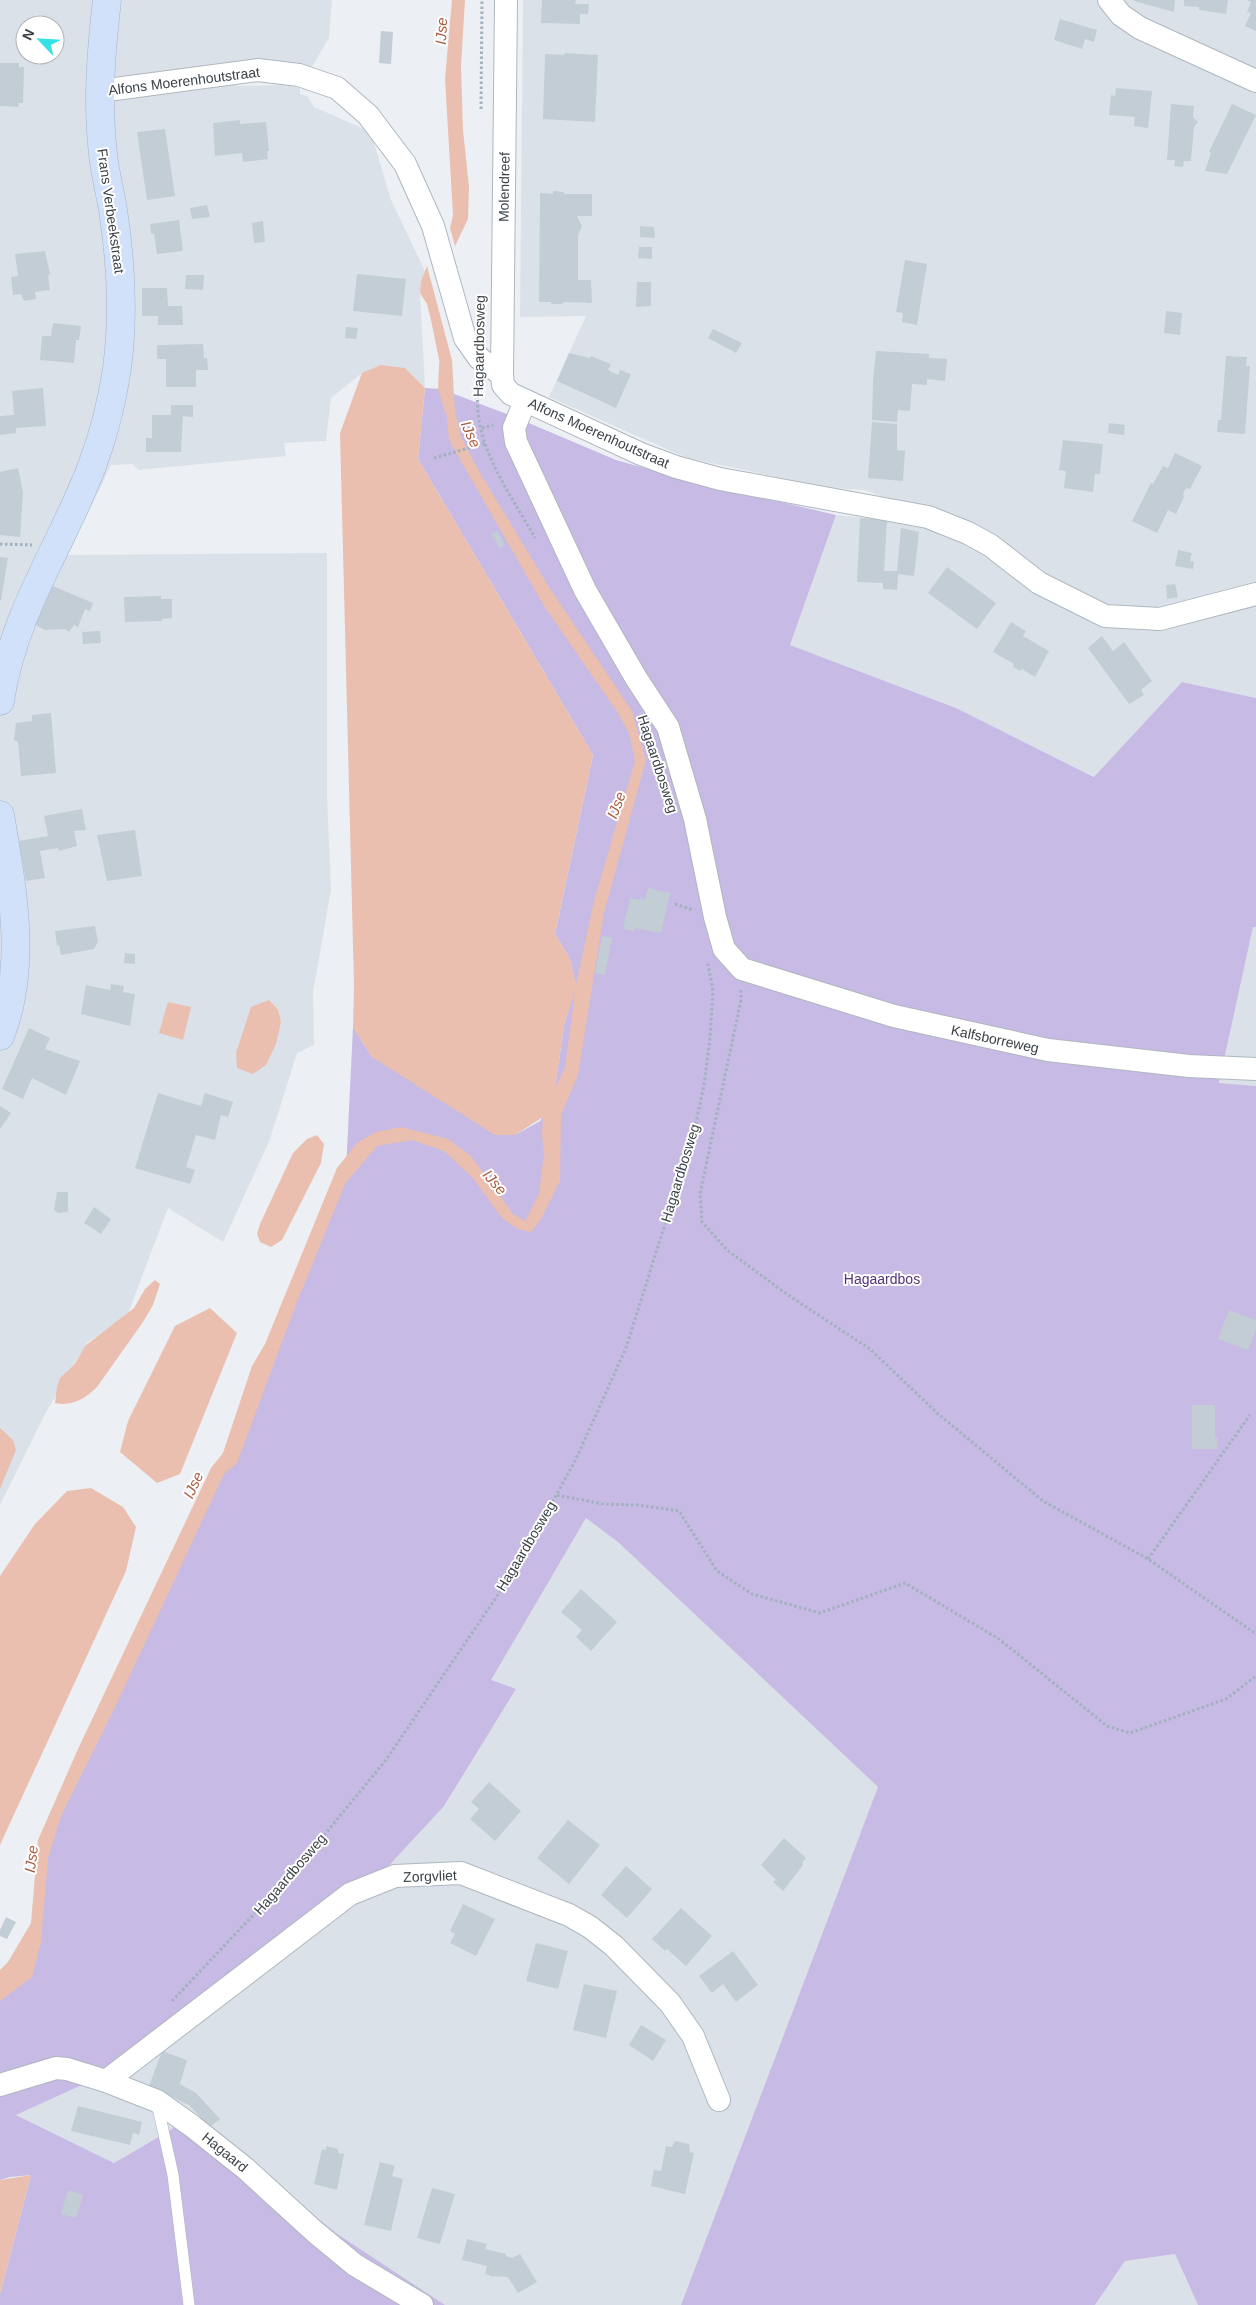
<svg xmlns="http://www.w3.org/2000/svg" width="1256" height="2305" font-family="Helvetica,sans-serif">
<style>
.residential{fill:#dbe1e8;fill-rule:evenodd}
.green{fill:#c7bae4}
.water{fill:#eabfb0;fill-rule:evenodd}
.lines{fill:none;stroke-linecap:round;stroke-linejoin:round}
.stream{stroke:#eabfb0;stroke-width:6}
.building{fill:#c3cdd5}
.service-casing{stroke:#afb7bf;stroke-width:12}
.minor-casing{stroke:#afb7bf;stroke-width:24}
.secondary-casing{stroke:#a1b4cf;stroke-width:29}
.path{stroke:#a2b1bf;stroke-width:3;stroke-dasharray:2.5 2.5;stroke-linecap:butt}
.service{stroke:#fff;stroke-width:11}
.minor{stroke:#fff;stroke-width:22}
.secondary{stroke:#d1e1f9;stroke-width:28}
.labels{text-anchor:middle;dominant-baseline:central;stroke-width:4;stroke-linejoin:round;paint-order:stroke}
.street-label{font-size:14px;fill:#3a4248;stroke:#fff}
.park-label{font-size:14px;fill:#523375;stroke:#fff}
.water-label{font-size:15px;font-style:italic;fill:#aa5c3e;stroke:#fff}
</style>
<rect width="100%" height="100%" fill="#ecf0f4"/>
<path class="residential" d="M 0,0 L 332,0 L 329,38 L 311,68 L 231,64 L 236,86 L 284,85 L 300,88 L 300,94 L 307,96 L 314,107 L 364,129 L 374,143 L 391,200 L 425,271 L 421,281 L 420,293 L 425,388 L 405,368 L 362,373 L 331,398 L 326,441 L 284,443 L 286,456 L 138,470 L 133,464 L 111,465 L 68,555 L 327,553 L 327,795 L 331,890 L 313,992 L 314,1045 L 297,1053 L 269,1142 L 223,1242 L 168,1208 L 127,1316 L 87,1343 L 46,1412 L 0,1505 ZM 25,25 L 55,25 L 55,55 L 25,55 Z
M 523,0 L 1256,0 L 1256,698 L 1182,682 L 1095,777 L 956,708 L 790,645 L 836,515 L 887,520 L 886,498 L 865,490 L 831,488 L 687,458 L 549,397 L 586,316 L 520,317 Z
M 1253,927 L 1256,927 L 1256,1086 L 1219,1084 Z
M 586,1518 L 619,1543 L 878,1787 L 681,2305 L 445,2305 L 336,2233 L 215,2136 L 191,2111 L 172,2129 L 114,2163 L 16,2115 L 82,2085 L 444,1806 L 516,1689 L 490,1680 Z
M 1175,2254 L 1198,2305 L 1095,2305 L 1125,2261 Z"/>
<path class="green" d="M 425,388 L 441,389 L 517,418 L 616,460 L 683,479 L 836,515 L 790,645 L 956,708 L 1094,777 L 1182,682 L 1256,698 L 1256,927 L 1253,927 L 1219,1083 L 1256,1086 L 1256,2305 L 1198,2305 L 1175,2254 L 1125,2261 L 1095,2305 L 681,2305 L 878,1787 L 619,1543 L 586,1518 L 491,1680 L 516,1689 L 444,1806 L 382,1873 L 82,2085 L 16,2115 L 114,2163 L 172,2129 L 191,2111 L 215,2136 L 336,2233 L 445,2305 L 0,2305 L 0,2294 L 31,2175 L 10,2177 L 0,2180 L 0,2001 L 36,1918 L 47,1832 L 253,1389 L 346,1171 L 353,1027 L 372,1057 L 515,1135 L 540,1121 L 553,1102 L 564,1025 L 576,986 L 570,959 L 555,934 L 593,755 L 418,459 Z"/>
<path class="water" d="M 452,0 L 465,0 L 461,66 L 463,130 L 469,187 L 468,219 L 455,246 L 450,228 L 453,215 L 445,79 Z
M 427,266 L 452,360 L 455,412 L 461,437 L 480,473 L 549,587 L 632,711 L 646,760 L 604,913 L 578,1075 L 561,1115 L 560,1181 L 541,1219 L 531,1232 L 518,1229 L 502,1218 L 473,1178 L 444,1151 L 412,1140 L 377,1146 L 345,1184 L 295,1307 L 237,1463 L 224,1474 L 117,1703 L 61,1816 L 48,1858 L 41,1942 L 32,1977 L 0,2001 L 0,1970 L 8,1962 L 31,1923 L 38,1840 L 78,1749 L 211,1468 L 223,1453 L 252,1366 L 265,1344 L 337,1168 L 357,1143 L 376,1132 L 401,1127 L 448,1139 L 471,1156 L 513,1214 L 525,1221 L 547,1178 L 542,1136 L 543,1117 L 515,1135 L 495,1135 L 372,1057 L 353,1027 L 354,985 L 340,433 L 362,373 L 381,365 L 405,368 L 425,388 L 418,459 L 593,755 L 555,934 L 570,959 L 576,985 L 594,901 L 635,761 L 629,733 L 616,710 L 544,606 L 449,440 L 443,379 L 431,320 L 427,304 L 420,293 L 421,281 ZM 575,992 L 565,1068 L 555,1089 L 564,1025 Z
M 269,1000 L 278,1010 L 281,1022 L 276,1044 L 266,1065 L 253,1074 L 237,1068 L 236,1053 L 251,1007 Z
M 168,1002 L 191,1007 L 183,1040 L 159,1033 Z
M 317,1135 L 324,1144 L 321,1163 L 282,1240 L 271,1247 L 260,1242 L 257,1234 L 260,1224 L 293,1153 L 307,1139 Z
M 155,1280 L 160,1284 L 153,1305 L 143,1322 L 97,1387 C 86,1398 72,1407 55,1403 L 57,1387 L 60,1378 L 75,1364 L 85,1346 L 134,1308 L 145,1289 Z
M 210,1308 L 237,1333 L 180,1474 L 157,1483 L 120,1452 L 128,1421 L 175,1326 Z
M 0,1428 L 13,1440 L 16,1450 L 0,1489 Z
M 91,1488 L 123,1507 L 136,1527 L 126,1571 L 0,1845 L 0,1576 L 35,1524 L 67,1491 Z
M 31,2175 L 0,2294 L 0,2180 Z"/>
<g class="lines">
<path class="stream" d="M 442,365 L 441,389 L 448,411
M 542,1194 L 546,1161"/>
</g>
<path class="building" d="M 542,0 L 576,0 L 575,4 L 589,4 L 588,14 L 580,14 L 580,24 L 541,23 Z
M 1134,0 L 1175,0 L 1174,12 L 1134,1 Z
M 1184,0 L 1228,0 L 1226,14 L 1199,10 L 1199,7 L 1184,6 Z
M 1247,0 L 1256,0 L 1256,31 L 1245,26 L 1251,13 L 1247,12 L 1251,2 Z
M 1060,19 L 1097,30 L 1094,42 L 1085,39 L 1082,49 L 1054,40 Z
M 381,31 L 393,32 L 391,64 L 379,63 Z
M 564,53 L 598,55 L 595,122 L 543,119 L 545,54 L 565,55 Z
M 0,63 L 19,63 L 19,67 L 24,67 L 23,103 L 19,103 L 18,107 L 0,106 Z
M 1116,88 L 1152,91 L 1148,128 L 1134,126 L 1135,117 L 1109,115 L 1111,95 L 1115,96 Z
M 1171,104 L 1194,106 L 1193,117 L 1198,122 L 1194,127 L 1191,161 L 1184,161 L 1183,167 L 1174,166 L 1175,160 L 1167,160 Z
M 1232,104 L 1256,115 L 1227,174 L 1205,171 L 1211,153 L 1209,152 Z
M 240,120 L 240,124 L 266,122 L 269,151 L 267,151 L 268,159 L 243,162 L 242,153 L 215,156 L 213,123 Z
M 165,129 L 175,196 L 147,200 L 137,132 Z
M 553,191 L 564,192 L 564,194 L 592,194 L 592,216 L 577,216 L 582,226 L 578,236 L 578,280 L 591,280 L 592,303 L 563,302 L 563,304 L 551,304 L 551,302 L 539,302 L 540,193 L 553,194 Z
M 207,205 L 210,217 L 192,219 L 190,208 Z
M 179,220 L 183,251 L 157,254 L 154,234 L 151,234 L 150,224 Z
M 263,221 L 265,242 L 254,243 L 252,223 Z
M 640,226 L 654,227 L 655,238 L 640,237 Z
M 639,247 L 652,247 L 652,259 L 638,258 Z
M 45,251 L 50,274 L 48,276 L 50,290 L 35,292 L 36,299 L 24,301 L 21,294 L 13,295 L 11,277 L 18,276 L 15,254 Z
M 905,260 L 927,264 L 917,325 L 902,322 L 903,313 L 896,312 Z
M 357,274 L 406,279 L 402,316 L 353,311 Z
M 186,275 L 204,275 L 203,290 L 185,289 Z
M 637,282 L 651,282 L 651,306 L 636,307 Z
M 142,288 L 167,288 L 168,306 L 182,306 L 183,325 L 158,325 L 158,316 L 142,316 Z
M 1166,311 L 1182,313 L 1180,335 L 1164,333 Z
M 53,323 L 81,326 L 79,340 L 76,340 L 74,363 L 40,360 L 42,336 L 51,336 Z
M 346,327 L 358,328 L 356,339 L 345,338 Z
M 713,329 L 742,343 L 736,353 L 708,338 Z
M 203,344 L 204,358 L 207,358 L 208,370 L 196,370 L 196,387 L 166,387 L 166,359 L 157,359 L 157,345 Z
M 876,351 L 929,354 L 929,358 L 947,359 L 945,381 L 927,379 L 927,385 L 912,384 L 910,411 L 898,410 L 897,422 L 872,420 L 873,380 Z
M 569,353 L 590,358 L 591,356 L 611,364 L 608,370 L 618,375 L 620,370 L 631,374 L 616,408 L 557,381 Z
M 1226,356 L 1247,357 L 1246,366 L 1250,366 L 1245,434 L 1217,432 L 1218,420 L 1221,420 Z
M 43,388 L 46,426 L 16,428 L 16,433 L 0,435 L 0,416 L 14,415 L 12,391 Z
M 171,405 L 193,405 L 193,417 L 183,416 L 181,452 L 146,452 L 146,438 L 152,438 L 152,415 L 171,415 Z
M 872,422 L 897,424 L 897,450 L 905,451 L 903,481 L 868,478 Z
M 1109,423 L 1125,425 L 1124,435 L 1108,433 Z
M 1063,440 L 1103,444 L 1100,474 L 1095,474 L 1093,492 L 1064,488 L 1066,471 L 1059,470 Z
M 1175,453 L 1202,466 L 1190,489 L 1186,488 L 1183,494 L 1184,497 L 1176,514 L 1168,510 L 1157,533 L 1132,521 L 1151,483 L 1153,484 L 1163,466 L 1168,468 Z
M 18,468 L 23,492 L 20,537 L 0,535 L 0,472 Z
M 860,518 L 887,520 L 884,571 L 897,571 L 901,528 L 919,532 L 914,576 L 898,574 L 897,590 L 883,589 L 883,583 L 857,582 Z
M 497,531 L 505,545 L 500,549 L 491,534 Z
M 1178,550 L 1192,553 L 1190,561 L 1194,562 L 1193,569 L 1175,566 Z
M 0,557 L 8,558 L 1,600 L 0,600 Z
M 947,567 L 996,603 L 977,629 L 928,593 Z
M 1175,584 L 1178,597 L 1167,599 L 1166,585 Z
M 53,586 L 93,603 L 90,611 L 85,609 L 78,627 L 74,625 L 69,632 L 65,629 L 45,630 L 35,625 Z
M 161,596 L 161,599 L 172,599 L 172,618 L 162,619 L 162,621 L 125,622 L 124,597 Z
M 1011,622 L 1026,631 L 1023,636 L 1049,651 L 1035,677 L 1022,669 L 1020,671 L 1013,667 L 1014,664 L 993,652 Z
M 100,631 L 101,643 L 83,644 L 82,632 Z
M 1102,636 L 1113,651 L 1124,642 L 1152,681 L 1141,690 L 1144,695 L 1129,704 L 1088,648 Z
M 51,713 L 56,773 L 21,776 L 18,742 L 14,740 L 16,723 L 32,721 L 32,715 Z
M 82,809 L 86,830 L 74,831 L 77,846 L 59,851 L 58,848 L 40,851 L 45,878 L 26,881 L 19,841 L 48,836 L 44,816 Z
M 135,830 L 142,876 L 107,881 L 97,835 Z
M 648,888 L 670,893 L 661,933 L 635,928 L 634,931 L 623,929 L 630,898 L 641,900 L 641,898 L 645,899 Z
M 95,926 L 98,942 L 94,949 L 61,955 L 59,945 L 57,946 L 55,931 Z
M 602,936 L 612,938 L 605,975 L 595,973 Z
M 125,953 L 135,954 L 135,964 L 124,963 Z
M 111,984 L 124,986 L 123,992 L 135,994 L 130,1026 L 81,1014 L 86,985 L 110,990 Z
M 29,1028 L 50,1038 L 45,1049 L 80,1061 L 66,1095 L 32,1078 L 23,1099 L 2,1089 Z
M 158,1093 L 201,1106 L 205,1093 L 233,1102 L 228,1117 L 221,1115 L 215,1140 L 196,1135 L 186,1167 L 195,1170 L 190,1184 L 135,1168 Z
M 0,1106 L 11,1113 L 0,1129 Z
M 57,1192 L 68,1192 L 68,1212 L 58,1213 L 54,1210 Z
M 94,1207 L 111,1219 L 101,1234 L 84,1223 Z
M 1229,1310 L 1256,1320 L 1256,1329 L 1248,1350 L 1218,1339 Z
M 1192,1405 L 1215,1405 L 1215,1438 L 1218,1438 L 1217,1449 L 1192,1449 Z
M 581,1589 L 617,1622 L 591,1651 L 576,1637 L 582,1630 L 561,1612 Z
M 489,1782 L 521,1811 L 495,1841 L 470,1819 L 479,1809 L 471,1802 Z
M 568,1820 L 600,1845 L 569,1884 L 537,1858 Z
M 784,1838 L 806,1858 L 802,1863 L 803,1865 L 783,1891 L 773,1882 L 776,1880 L 761,1865 Z
M 626,1866 L 652,1889 L 627,1918 L 601,1895 Z
M 463,1904 L 495,1919 L 476,1956 L 450,1943 L 455,1934 L 450,1931 Z
M 681,1908 L 712,1936 L 686,1966 L 667,1949 L 665,1951 L 652,1939 Z
M 6,1917 L 16,1922 L 7,1939 L 0,1936 L 0,1930 Z
M 536,1943 L 568,1951 L 558,1989 L 526,1981 Z
M 733,1951 L 758,1985 L 736,2002 L 723,1984 L 712,1993 L 699,1976 Z
M 584,1984 L 617,1991 L 606,2038 L 573,2030 Z
M 641,2025 L 666,2040 L 653,2061 L 629,2045 Z
M 162,2051 L 187,2060 L 180,2084 L 196,2093 L 220,2119 L 210,2127 L 189,2105 L 149,2086 Z
M 78,2106 L 142,2122 L 139,2135 L 133,2133 L 130,2145 L 71,2131 Z
M 675,2141 L 689,2144 L 690,2152 L 694,2153 L 685,2194 L 651,2186 L 654,2170 L 661,2171 L 666,2146 L 672,2147 Z
M 326,2146 L 338,2149 L 338,2153 L 344,2154 L 337,2190 L 314,2184 L 322,2149 L 326,2150 Z
M 380,2162 L 395,2166 L 392,2176 L 403,2179 L 391,2231 L 364,2225 Z
M 432,2188 L 455,2194 L 440,2244 L 417,2238 Z
M 68,2190 L 83,2195 L 76,2218 L 61,2214 Z
M 467,2239 L 487,2244 L 485,2249 L 506,2254 L 506,2256 L 512,2258 L 520,2254 L 537,2282 L 518,2293 L 508,2277 L 489,2276 L 490,2275 L 485,2274 L 487,2266 L 462,2260 Z"/>
<g class="lines">
<defs>
<path id="service" d="M 157,2103 L 173,2175 L 189,2305"/>
<path id="minor" d="M 506,0 L 502,375 L 503,385 L 511,394 L 641,454 L 676,467 L 720,479 L 928,517 L 968,533 L 990,545 L 1039,583 L 1105,616 L 1160,619 L 1256,594
M 1109,0 L 1121,15 L 1140,28 L 1256,81
M 100,91 L 258,70 L 299,75 L 337,88 L 368,115 L 405,164 L 433,226 L 465,338 L 479,358 L 502,375
M 525,401 L 514,428 L 516,442 L 585,590 L 636,678 L 668,727 L 695,819 L 715,917 L 724,949 L 742,969 L 894,1016 L 1048,1050 L 1189,1066 L 1256,1069
M 106,2081 L 350,1894 L 395,1876 L 461,1873 L 569,1915 L 590,1927 L 614,1946 L 670,2003 L 693,2036 L 719,2100
M 0,2085 L 56,2068 L 67,2069 L 106,2081 L 157,2101 L 192,2126 L 246,2169 L 315,2232 L 355,2265 L 422,2305"/>
<path id="secondary" d="M 0,701 C 13,613 61,547 92,466 C 104,434 112,402 117,368 C 124,315 121,262 113,210 C 110,192 105,173 103,154 C 97,103 101,51 107,0
M 0,815 C 12,887 28,966 0,1036"/>
</defs>
<use href="#service" class="service-casing"/>
<use href="#minor" class="minor-casing"/>
<use href="#secondary" class="secondary-casing"/>
<path class="path" d="M 481,109 L 482,0
M 478,385 C 478,394 477,403 478,412 C 482,457 514,500 535,538
M 482,428 L 493,425
M 434,458 L 486,443
M 0,544 L 32,545
M 675,904 L 693,910
M 741,990 L 741,1000 L 700,1194 L 702,1222 L 727,1250 L 788,1295 L 870,1349 L 937,1413 L 1043,1501 L 1148,1559 L 1256,1634
M 557,1495 L 603,1504 L 638,1505 L 679,1511 L 717,1571 L 752,1594 L 820,1613 L 905,1583 L 999,1639 L 1107,1726 L 1130,1733 L 1226,1699 L 1256,1676
M 1148,1559 L 1250,1415
M 172,2001 L 293,1873 L 386,1760 L 518,1565 L 576,1459 L 626,1348 L 694,1132 L 704,1085 L 710,1038 L 713,991 L 708,964"/>
<use href="#service" class="service"/>
<use href="#minor" class="minor"/>
<use href="#secondary" class="secondary"/>
</g>
<g class="labels">
<g class="street-label">
<text transform="translate(184 81) rotate(-7)">Alfons Moerenhoutstraat</text>
<text transform="translate(504 187) rotate(-89)">Molendreef</text>
<text transform="translate(111 211) rotate(82)">Frans Verbeekstraat</text>
<text transform="translate(479 346) rotate(-89)">Hagaardbosweg</text>
<text transform="translate(599 433) rotate(24)">Alfons Moerenhoutstraat</text>
<text transform="translate(658 764) rotate(72)">Hagaardbosweg</text>
<text transform="translate(995 1039) rotate(12)">Kalfsborreweg</text>
<text transform="translate(680 1173) rotate(-73)">Hagaardbosweg</text>
<text transform="translate(526 1546) rotate(-59)">Hagaardbosweg</text>
<text transform="translate(290 1874) rotate(-49)">Hagaardbosweg</text>
<text transform="translate(430 1876) rotate(-2)">Zorgvliet</text>
<text transform="translate(225 2152) rotate(39)">Hagaard</text>
</g>
<g class="park-label">
<text x="882" y="1279">Hagaardbos</text>
</g>
<g class="water-label">
<text transform="translate(441 31) rotate(-87)">IJse</text>
<text transform="translate(471 434) rotate(66)">IJse</text>
<text transform="translate(616 805) rotate(-69)">IJse</text>
<text transform="translate(495 1182) rotate(49)">IJse</text>
<text transform="translate(193 1485) rotate(-65)">IJse</text>
<text transform="translate(31 1859) rotate(-83)">IJse</text>
</g>
</g>
<g transform="translate(40 40) rotate(295)"><circle r="24" fill="#ffffff" stroke="#b0b3b6"/>
<path d="M0-4L9 19L0 12L-9 19Z" fill="#34e2e3"/>
<text y="-8" font-size="14" font-weight="bold" text-anchor="middle" fill="#3a4248">N</text>
</g>
</svg>
